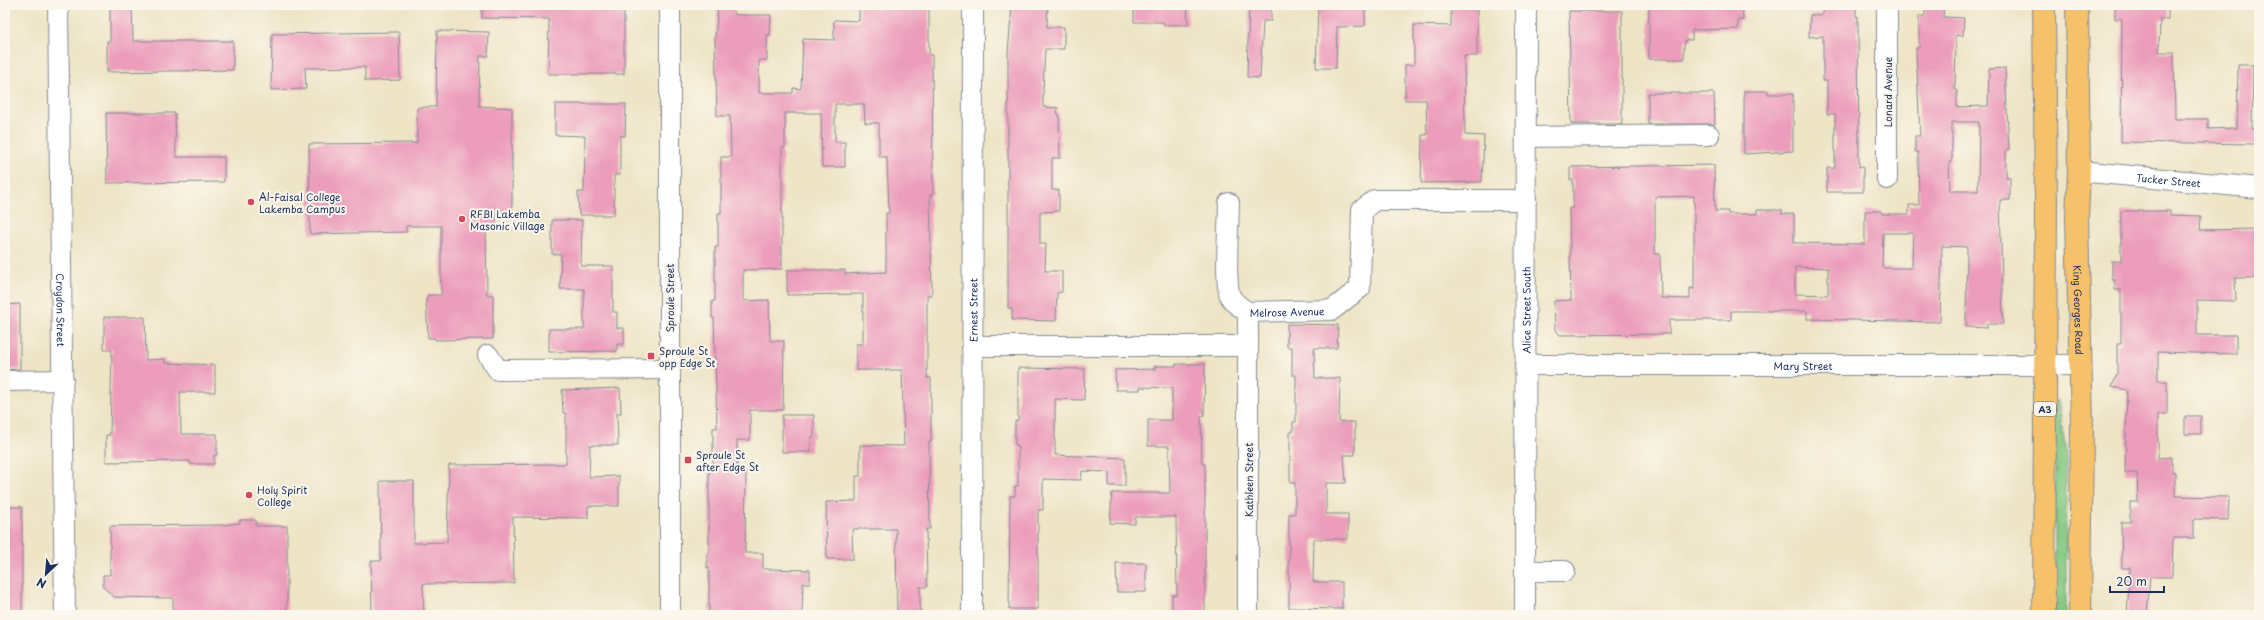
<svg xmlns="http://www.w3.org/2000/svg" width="2264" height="620" font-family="'Playpen Sans',sans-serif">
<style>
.green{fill:#86c982;stroke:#507c70}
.building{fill:#ec9dbb;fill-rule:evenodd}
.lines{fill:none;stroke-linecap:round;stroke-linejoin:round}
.minor-casing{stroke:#848a92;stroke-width:22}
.highway-casing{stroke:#848a92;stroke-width:24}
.minor{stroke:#fff;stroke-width:20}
.highway{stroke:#f5c16b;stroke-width:22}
.poi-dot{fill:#d1495b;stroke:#fbf7ec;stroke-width:1.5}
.labels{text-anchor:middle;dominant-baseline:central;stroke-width:4;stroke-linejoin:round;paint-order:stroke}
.shield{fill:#fbf7ec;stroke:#5e6b89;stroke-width:1}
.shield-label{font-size:9px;font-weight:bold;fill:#1b2f5e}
.street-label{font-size:10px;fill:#1b2f5e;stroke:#fbf7ec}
.poi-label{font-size:10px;fill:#1b2f5e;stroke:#fbf7ec;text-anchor:start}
</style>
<rect width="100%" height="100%" fill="#fbf7ec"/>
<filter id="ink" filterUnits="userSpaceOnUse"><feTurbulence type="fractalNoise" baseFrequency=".025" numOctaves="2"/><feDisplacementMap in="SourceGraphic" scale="8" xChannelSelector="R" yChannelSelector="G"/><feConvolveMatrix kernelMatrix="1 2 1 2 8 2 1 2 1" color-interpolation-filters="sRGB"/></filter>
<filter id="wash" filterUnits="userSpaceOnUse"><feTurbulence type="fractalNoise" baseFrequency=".012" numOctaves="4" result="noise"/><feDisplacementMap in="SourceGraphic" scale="16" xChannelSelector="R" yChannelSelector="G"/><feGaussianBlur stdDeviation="0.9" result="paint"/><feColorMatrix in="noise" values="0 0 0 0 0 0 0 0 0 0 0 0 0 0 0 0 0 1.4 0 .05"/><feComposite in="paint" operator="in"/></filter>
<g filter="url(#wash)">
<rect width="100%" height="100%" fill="#eee4c6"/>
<path class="green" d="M 2055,400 L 2058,400 L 2066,452 L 2066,615 L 2055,615 Z"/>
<g id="blocks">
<path class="building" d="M 110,5 L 132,5 L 133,41 L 233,41 L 233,70 L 107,72 L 107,41 L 110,41 Z
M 482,5 L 624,5 L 624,74 L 548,74 L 549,19 L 482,18 Z
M 718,5 L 734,5 L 734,14 L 740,15 L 771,15 L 770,35 L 767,35 L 767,60 L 759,60 L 759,93 L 793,93 L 793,88 L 801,89 L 803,39 L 834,40 L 834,20 L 859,21 L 859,5 L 929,5 L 929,55 L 932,55 L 933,195 L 930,195 L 932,295 L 927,295 L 927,378 L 931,378 L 931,442 L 929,442 L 930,529 L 926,529 L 927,587 L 920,587 L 920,615 L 897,615 L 896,529 L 854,529 L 852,530 L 853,559 L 827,559 L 826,502 L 856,501 L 856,476 L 860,476 L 860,445 L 904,446 L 902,370 L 856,370 L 856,344 L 863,344 L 863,294 L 787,295 L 787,270 L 845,270 L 845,274 L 886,272 L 886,213 L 889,213 L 887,157 L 879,157 L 879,123 L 865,123 L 864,104 L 835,104 L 835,142 L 845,142 L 845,167 L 822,167 L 821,113 L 785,113 L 785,148 L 782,148 L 782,269 L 743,270 L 743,301 L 769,300 L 770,341 L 784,341 L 783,410 L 750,410 L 750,440 L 737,440 L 737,471 L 746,472 L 745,553 L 763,553 L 763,569 L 810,570 L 810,583 L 803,583 L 802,615 L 709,612 L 709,568 L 707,568 L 707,553 L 709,553 L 709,467 L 713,468 L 713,428 L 717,428 L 714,318 L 712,318 L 712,301 L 715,301 L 715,247 L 718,247 L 718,213 L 721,213 L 721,157 L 731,157 L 730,116 L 717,116 L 715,39 Z
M 1012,5 L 1048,5 L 1047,27 L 1064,27 L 1064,49 L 1045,49 L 1043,90 L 1043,107 L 1058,108 L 1057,113 L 1059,114 L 1060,158 L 1052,158 L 1052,190 L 1059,190 L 1059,211 L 1040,212 L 1040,244 L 1046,244 L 1045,271 L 1062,271 L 1062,292 L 1057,293 L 1056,321 L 1012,320 L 1012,309 L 1008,308 L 1008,53 Z
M 1134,5 L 1187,5 L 1188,25 L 1163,25 L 1163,22 L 1134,22 Z
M 1249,5 L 1271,5 L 1271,21 L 1263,21 L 1260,78 L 1247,77 Z
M 1318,5 L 1365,5 L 1365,26 L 1337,27 L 1336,68 L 1316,68 Z
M 1451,5 L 1477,5 L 1477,56 L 1464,56 L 1465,135 L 1484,136 L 1482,182 L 1421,183 L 1422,135 L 1427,135 L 1426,100 L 1405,100 L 1405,65 L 1414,65 L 1414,25 L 1451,26 Z
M 1649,5 L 1742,5 L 1743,20 L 1738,20 L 1738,29 L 1692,30 L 1692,40 L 1686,40 L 1684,45 L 1684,59 L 1649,59 Z
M 1925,5 L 1944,5 L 1943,17 L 1964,18 L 1963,36 L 1956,35 L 1955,90 L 1957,90 L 1957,107 L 1988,106 L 1989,69 L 2005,68 L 2009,149 L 2006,150 L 2006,177 L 2010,177 L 2010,200 L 2000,200 L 2003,324 L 1987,324 L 1987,328 L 1966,327 L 1967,247 L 1942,246 L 1940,322 L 1807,319 L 1807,311 L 1731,311 L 1731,320 L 1669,320 L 1669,334 L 1560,335 L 1555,329 L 1554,301 L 1571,300 L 1569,208 L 1573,208 L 1573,180 L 1570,180 L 1570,167 L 1714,165 L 1715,211 L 1728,211 L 1728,214 L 1757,214 L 1757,210 L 1782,210 L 1782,214 L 1794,214 L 1794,243 L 1865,244 L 1865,211 L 1881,211 L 1882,214 L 1909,214 L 1909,205 L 1919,205 L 1918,152 L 1915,152 L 1915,136 L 1920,136 L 1916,48 L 1919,48 L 1919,16 L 1925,16 ZM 1952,122 L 1979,122 L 1978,191 L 1950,191 L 1949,162 L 1952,162 ZM 1694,196 L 1694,289 L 1690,288 L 1690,299 L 1661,298 L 1660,254 L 1655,254 L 1655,197 ZM 1883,233 L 1913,233 L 1912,268 L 1882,268 ZM 1795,267 L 1828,268 L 1828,295 L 1795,294 Z
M 2115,5 L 2168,5 L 2168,19 L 2160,19 L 2159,52 L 2174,52 L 2175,119 L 2208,119 L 2208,129 L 2237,128 L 2238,65 L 2253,65 L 2252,129 L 2256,129 L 2256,144 L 2121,142 L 2122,19 L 2115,19 Z
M 1823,6 L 1856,6 L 1856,17 L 1858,16 L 1859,167 L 1863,167 L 1863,192 L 1827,192 L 1827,168 L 1835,168 L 1835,114 L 1827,114 L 1827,81 L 1823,81 L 1823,36 L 1809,37 L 1810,15 L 1822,15 Z
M 1569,11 L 1622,11 L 1622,124 L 1571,124 Z
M 437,31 L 489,32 L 488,56 L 480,56 L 479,106 L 512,108 L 512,212 L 496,212 L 496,227 L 486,227 L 487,295 L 493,295 L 493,339 L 435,340 L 435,338 L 428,338 L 426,299 L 428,295 L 441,295 L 441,226 L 406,226 L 406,232 L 310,234 L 309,144 L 417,143 L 417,109 L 419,107 L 436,107 Z
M 399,32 L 400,80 L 365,81 L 365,67 L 305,68 L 306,89 L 271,90 L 272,34 Z
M 1744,91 L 1768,91 L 1768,94 L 1793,94 L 1793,151 L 1744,154 Z
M 1648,93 L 1714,93 L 1715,124 L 1648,124 Z
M 555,104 L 626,104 L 625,136 L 620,136 L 620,175 L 614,175 L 614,215 L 579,215 L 578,192 L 584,192 L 585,136 L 555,135 Z
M 106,113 L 175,113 L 176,157 L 224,157 L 224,182 L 107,183 Z
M 2121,211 L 2170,211 L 2170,215 L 2201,216 L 2200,230 L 2259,229 L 2259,278 L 2235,278 L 2236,301 L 2197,300 L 2197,335 L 2236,335 L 2236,354 L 2158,352 L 2158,381 L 2167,381 L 2167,414 L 2158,414 L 2158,458 L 2172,457 L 2172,472 L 2175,472 L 2175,496 L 2229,497 L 2228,520 L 2194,519 L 2194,538 L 2173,538 L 2172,577 L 2150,577 L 2147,615 L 2127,615 L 2130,568 L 2122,568 L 2121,522 L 2130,522 L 2130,502 L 2138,502 L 2137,473 L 2125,473 L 2127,390 L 2112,387 L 2117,373 L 2117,344 L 2121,344 L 2121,290 L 2115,290 L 2115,280 L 2112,280 L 2112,261 L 2121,261 Z
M 552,220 L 582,220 L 581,266 L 613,266 L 613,312 L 617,312 L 617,328 L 624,328 L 624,344 L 617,344 L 617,351 L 549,352 L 549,329 L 584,329 L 584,289 L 560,289 L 561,254 L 552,254 Z
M 20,304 L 20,369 L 5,370 L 5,305 Z
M 104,317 L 145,317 L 146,360 L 165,359 L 165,363 L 215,365 L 215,392 L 180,392 L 181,434 L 217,434 L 217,455 L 214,455 L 214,464 L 190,464 L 190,461 L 106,462 L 106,435 L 110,435 L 112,350 L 104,350 Z
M 1287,324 L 1338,325 L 1337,348 L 1314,348 L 1315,378 L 1340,378 L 1339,422 L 1355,422 L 1355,455 L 1344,455 L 1346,483 L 1326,483 L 1326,514 L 1348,514 L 1348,539 L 1314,539 L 1313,582 L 1342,582 L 1342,609 L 1289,608 L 1289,514 L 1295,514 L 1295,483 L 1290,483 L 1290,432 L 1293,432 L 1293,422 L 1296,422 L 1296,375 L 1292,375 L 1292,347 L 1287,347 Z
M 1176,364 L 1205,364 L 1204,416 L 1201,416 L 1202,464 L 1205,464 L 1205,615 L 1172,615 L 1172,595 L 1177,595 L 1176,517 L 1135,517 L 1135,524 L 1110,523 L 1112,493 L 1170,493 L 1169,446 L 1148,446 L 1148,420 L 1172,420 L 1172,388 L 1140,387 L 1140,390 L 1116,390 L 1115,370 L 1155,369 L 1155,366 L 1176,366 Z
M 1018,368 L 1085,369 L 1084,400 L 1055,399 L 1055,455 L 1125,458 L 1125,486 L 1109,486 L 1109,472 L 1082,471 L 1081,480 L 1043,479 L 1043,510 L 1038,510 L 1038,609 L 1009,609 L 1010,496 L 1015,496 L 1015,486 L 1018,486 L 1018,445 L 1015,445 L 1015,421 L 1018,421 Z
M 620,388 L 621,413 L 617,413 L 618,445 L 590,445 L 589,477 L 619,476 L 619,506 L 588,506 L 588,518 L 513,517 L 514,583 L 423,584 L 424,615 L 372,615 L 371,561 L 381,561 L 380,481 L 414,481 L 414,543 L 447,542 L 449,465 L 566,464 L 566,413 L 563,413 L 562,390 Z
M 782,415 L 814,415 L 814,437 L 811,437 L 811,452 L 782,452 Z
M 2185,416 L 2201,416 L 2201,434 L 2185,434 Z
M 5,507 L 22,507 L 22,615 L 5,615 Z
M 240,520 L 256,520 L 256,526 L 287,526 L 287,615 L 173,615 L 173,598 L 114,597 L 103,587 L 103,575 L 110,575 L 110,526 L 223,525 L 240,523 Z
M 1116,563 L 1146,563 L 1146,592 L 1117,592 Z"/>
</g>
</g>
<g filter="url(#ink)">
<use href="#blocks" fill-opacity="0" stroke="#848a92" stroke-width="1"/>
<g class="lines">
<defs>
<g id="minor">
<path id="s1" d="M 58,5 L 65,615"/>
<path d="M 1887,5 L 1887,179"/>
<path d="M 1526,137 L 1709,135"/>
<path id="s2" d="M 2079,171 L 2259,188"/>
<path d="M 1229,203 C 1229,222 1224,280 1230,296 C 1234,304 1241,308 1248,312"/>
<path id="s3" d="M 972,346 L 1248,346 L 1248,312 L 1332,310 L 1360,288 L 1362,210 L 1375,200 L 1526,200"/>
<path d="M 488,355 L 498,370 L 669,369"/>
<path id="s4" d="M 1525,365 L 2080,365"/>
<path d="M 5,381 L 63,380"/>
<path d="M 1525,571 L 1565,571"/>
<path d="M 670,615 L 670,5"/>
<path id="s5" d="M 972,615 L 973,5"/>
<path d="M 1248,615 L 1248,346"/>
<path id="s6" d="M 1525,615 L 1526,5"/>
</g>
<g id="highway">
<path d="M 2044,5 L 2046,204 L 2044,615"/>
<path id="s7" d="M 2077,5 L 2079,171 L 2077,218 L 2082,425 L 2080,615"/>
</g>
</defs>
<use href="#minor" class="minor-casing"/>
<use href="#highway" class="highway-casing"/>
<use href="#minor" class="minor"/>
<use href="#highway" class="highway"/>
</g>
</g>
<g class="poi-dot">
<circle cx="251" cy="202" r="4"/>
<circle cx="462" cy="219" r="4"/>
<rect x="647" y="352" width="8" height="8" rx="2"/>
<rect x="684" y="456" width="8" height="8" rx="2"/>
<circle cx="249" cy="495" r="4"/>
</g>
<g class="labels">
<rect class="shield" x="2034" y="402" width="22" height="14" rx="3"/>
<g class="shield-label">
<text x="2045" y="409">A3</text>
</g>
<g class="street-label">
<text transform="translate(1887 92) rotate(-90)">Lonard Avenue</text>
<text stroke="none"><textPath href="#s2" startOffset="90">Tucker Street</textPath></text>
<text transform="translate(669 298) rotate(-90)">Sproule Street</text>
<text stroke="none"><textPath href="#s1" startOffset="305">Croydon Street</textPath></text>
<text stroke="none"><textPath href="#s5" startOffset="305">Ernest Street</textPath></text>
<text stroke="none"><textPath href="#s6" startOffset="305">Alice Street South</textPath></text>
<text stroke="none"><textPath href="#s7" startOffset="305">King Georges Road</textPath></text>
<text stroke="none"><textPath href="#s3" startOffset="349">Melrose Avenue</textPath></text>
<text stroke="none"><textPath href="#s4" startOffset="278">Mary Street</textPath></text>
<text transform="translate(1248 480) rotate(-90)">Kathleen Street</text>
</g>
<g class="poi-label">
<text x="259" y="196">Al-Faisal College<tspan x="259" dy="12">Lakemba Campus</tspan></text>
<text x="470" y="213">RFBI Lakemba<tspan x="470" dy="12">Masonic Village</tspan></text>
<text x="659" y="350">Sproule St<tspan x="659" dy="12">opp Edge St</tspan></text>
<text x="696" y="454">Sproule St<tspan x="696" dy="12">after Edge St</tspan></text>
<text x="257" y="489">Holy Spirit<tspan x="257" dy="12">College</tspan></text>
</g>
</g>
<rect width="2264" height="620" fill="none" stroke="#fbf7ec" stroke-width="20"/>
<g transform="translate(46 574) rotate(206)" stroke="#fbf7ec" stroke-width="3" paint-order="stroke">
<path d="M0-3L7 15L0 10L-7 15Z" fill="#1b2f5e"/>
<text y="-6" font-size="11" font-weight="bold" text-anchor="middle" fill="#1b2f5e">N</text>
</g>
<path d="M2110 586v6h54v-6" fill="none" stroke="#1b2f5e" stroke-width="2"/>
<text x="2116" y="586" font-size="12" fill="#1b2f5e" stroke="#fbf7ec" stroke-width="3" paint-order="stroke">20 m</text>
</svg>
